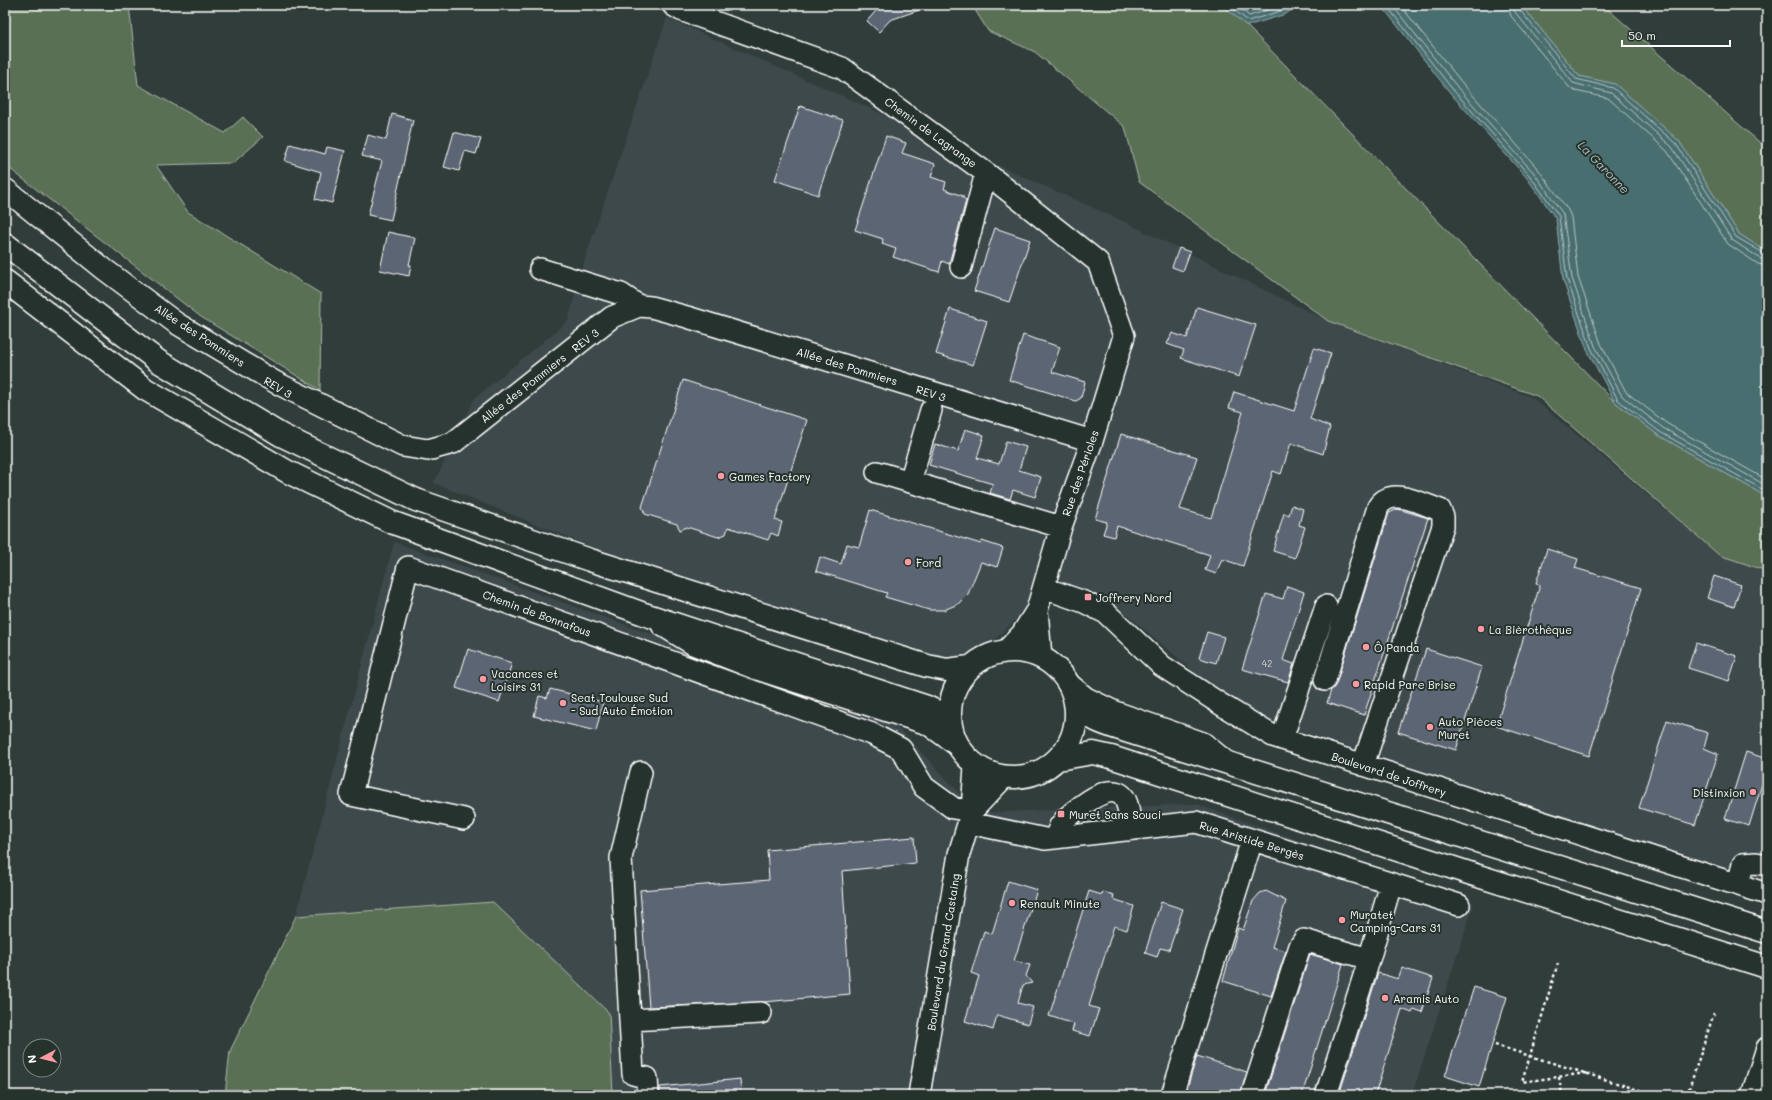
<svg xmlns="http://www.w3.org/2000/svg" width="1772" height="1100" font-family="Mali,sans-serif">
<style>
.built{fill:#3e494c}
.green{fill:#5a7055;stroke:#acb8aa}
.water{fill:#4a6e70;stroke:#92a8a9}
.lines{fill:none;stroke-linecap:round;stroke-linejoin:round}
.shore{stroke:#b7c5c6;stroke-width:1}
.building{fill:#5c6573;stroke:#fff}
.minor-casing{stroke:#fff;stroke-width:24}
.major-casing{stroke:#fff;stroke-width:25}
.path{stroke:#fff;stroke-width:2.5;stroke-dasharray:3 3;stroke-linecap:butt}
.minor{stroke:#26332d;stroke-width:21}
.major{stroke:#26332d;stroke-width:22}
.poi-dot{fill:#ff9aa2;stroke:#26332d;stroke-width:1.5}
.labels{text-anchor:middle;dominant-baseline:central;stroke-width:4;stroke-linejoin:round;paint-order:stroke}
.number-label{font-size:9px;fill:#d6d8dc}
.street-label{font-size:11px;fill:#fff;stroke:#26332d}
.poi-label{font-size:11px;fill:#fff;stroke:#26332d;text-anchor:start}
.water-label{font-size:12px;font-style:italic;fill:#aebebf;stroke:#26332d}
</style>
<rect width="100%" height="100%" fill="#313d3b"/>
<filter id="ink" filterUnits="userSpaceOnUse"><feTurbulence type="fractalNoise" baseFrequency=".025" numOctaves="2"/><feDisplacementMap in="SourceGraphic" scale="8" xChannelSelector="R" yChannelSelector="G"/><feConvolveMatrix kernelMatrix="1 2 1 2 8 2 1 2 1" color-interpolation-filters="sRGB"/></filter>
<g filter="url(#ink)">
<path class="built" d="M 667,18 L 1125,222 L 1328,321 L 1533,398 L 1719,555 L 1767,571 L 1767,881 L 1372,755 L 1277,723 L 1219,693 L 1115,604 L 1041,573 L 1020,616 L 994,640 L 952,661 L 919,655 L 686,579 L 587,545 L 434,483 L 475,398 L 568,321 L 584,262 Z
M 394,542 L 886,718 L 901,731 L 979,813 L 1196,804 L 1474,903 L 1412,1095 L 613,1095 L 608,1013 L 296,916 Z"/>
<path class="green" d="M 5,5 L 129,5 L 138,85 L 225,133 L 243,117 L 263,137 L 233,163 L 156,165 L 188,212 L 321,294 L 320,390 L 201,317 L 5,165 Z
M 972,5 L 1222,5 L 1247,26 L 1615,402 L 1658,435 L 1767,497 L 1767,571 L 1719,555 L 1537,396 L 1328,321 L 1139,182 L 1125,127 L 1035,52 L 988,31 Z
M 1521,5 L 1603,5 L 1767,149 L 1767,252 L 1739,234 L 1679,141 L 1615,84 L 1579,76 Z
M 493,902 L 609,1013 L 613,1095 L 225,1095 L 230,1051 L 296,916 Z"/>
<path class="water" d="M 1222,5 L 1298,5 L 1286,14 L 1247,26 Z
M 1381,5 L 1521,5 L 1579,76 L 1615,84 L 1679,141 L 1739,234 L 1767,252 L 1767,497 L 1658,435 L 1615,402 L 1587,350 L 1563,280 L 1556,219 L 1527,178 L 1451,94 Z"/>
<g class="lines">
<path class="shore" d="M 1228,5 L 1248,21 L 1284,10 L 1291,5
M 1236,5 L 1249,16 L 1283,5
M 1386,5 L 1454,91 L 1530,176 L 1559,216 L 1567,279 L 1591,348 L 1618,400 L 1660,432 L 1767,492
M 1392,5 L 1458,88 L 1534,173 L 1563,214 L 1572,278 L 1595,346 L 1622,396 L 1663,428 L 1767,486
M 1400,5 L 1463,84 L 1538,169 L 1568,210 L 1571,217 L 1578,277 L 1601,344 L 1626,392 L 1666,423 L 1767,480
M 1507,5 L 1511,16 L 1569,87 L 1575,91 L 1608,98 L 1667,151 L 1728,244 L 1758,264 L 1767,266
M 1513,5 L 1515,12 L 1573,83 L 1611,93 L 1672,147 L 1732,240 L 1761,259 L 1767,260
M 1518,5 L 1519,9 L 1576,79 L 1613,88 L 1676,144 L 1736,237 L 1767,255"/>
</g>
<path class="building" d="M 881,5 L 928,5 L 928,7 L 890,20 L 879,32 L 867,21 Z
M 800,106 L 843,120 L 818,195 L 775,180 Z
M 392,114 L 413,120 L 391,220 L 368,215 L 382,161 L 362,156 L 368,135 L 386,140 Z
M 454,132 L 481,139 L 476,154 L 465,151 L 459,171 L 444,167 Z
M 886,136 L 906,143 L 902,153 L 935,164 L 931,177 L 946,182 L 944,189 L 963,196 L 963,198 L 966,200 L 949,264 L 942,261 L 939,272 L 893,257 L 896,249 L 882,244 L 883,239 L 855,230 Z
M 290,144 L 325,154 L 327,147 L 345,151 L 332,203 L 315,199 L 321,172 L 285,161 Z
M 995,228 L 1030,240 L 1009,302 L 974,291 Z
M 388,232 L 415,238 L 409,265 L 411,265 L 409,276 L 380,270 Z
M 1179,248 L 1190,252 L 1183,271 L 1172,267 Z
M 1197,307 L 1256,325 L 1239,377 L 1181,358 L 1184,350 L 1167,344 L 1172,333 L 1187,338 Z
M 950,309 L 987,321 L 973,365 L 936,354 Z
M 1023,335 L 1060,347 L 1052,372 L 1085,382 L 1081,398 L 1076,401 L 1009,380 Z
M 1314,348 L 1331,353 L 1310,419 L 1330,427 L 1323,454 L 1291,443 L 1281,474 L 1273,471 L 1243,566 L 1222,559 L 1216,574 L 1205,570 L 1210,555 L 1117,526 L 1114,537 L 1103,534 L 1107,522 L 1095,519 L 1121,434 L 1197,457 L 1180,509 L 1211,518 L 1243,412 L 1229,408 L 1234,392 L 1294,411 Z
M 683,380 L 807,420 L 775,520 L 782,522 L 778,536 L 771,533 L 768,540 L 728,527 L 726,534 L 718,537 L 687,527 L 680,530 L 677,524 L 645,514 L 642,507 Z
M 965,429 L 984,435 L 977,458 L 999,464 L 1006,441 L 1026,447 L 1019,470 L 1041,477 L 1035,497 L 1013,490 L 1010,499 L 990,493 L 993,484 L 929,465 L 935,444 L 958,451 Z
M 1292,505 L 1303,509 L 1299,525 L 1305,527 L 1295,558 L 1273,551 L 1284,513 L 1289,515 Z
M 1398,509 L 1428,518 L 1364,715 L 1327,703 L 1331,690 L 1336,684 L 1389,513 Z
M 870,510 L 981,544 L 982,541 L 1003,548 L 997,567 L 981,562 L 968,594 L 958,604 L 944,610 L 929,610 L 885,597 L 887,593 L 816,571 L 820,557 L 841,564 L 847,544 L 859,547 Z
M 1547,549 L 1578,559 L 1575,568 L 1641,588 L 1589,756 L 1496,726 L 1540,585 L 1536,583 Z
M 1714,576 L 1741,585 L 1734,607 L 1707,598 Z
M 1287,586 L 1304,592 L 1283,660 L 1294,664 L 1288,682 L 1242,669 L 1266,594 L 1283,599 Z
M 1207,632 L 1224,637 L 1216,663 L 1199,658 Z
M 1696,643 L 1737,656 L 1729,681 L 1688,668 Z
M 468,649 L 512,663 L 499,702 L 456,688 Z
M 1426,649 L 1482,667 L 1456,750 L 1398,732 Z
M 550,689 L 603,702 L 596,731 L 534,716 L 539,696 L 547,698 Z
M 1667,720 L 1708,733 L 1704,748 L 1718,754 L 1695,825 L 1639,808 Z
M 1746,752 L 1767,759 L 1767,768 L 1749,826 L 1725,819 Z
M 914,837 L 916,863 L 842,871 L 850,994 L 764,1002 L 649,1007 L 640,890 L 769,880 L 767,850 Z
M 1008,881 L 1037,890 L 1014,961 L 1030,965 L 1026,976 L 1032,983 L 1023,985 L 1018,1003 L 1033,1007 L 1028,1024 L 997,1015 L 993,1030 L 965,1021 L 979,976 L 971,973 L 984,931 L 992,934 Z
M 1089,891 L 1102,895 L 1103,892 L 1114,895 L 1113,899 L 1134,906 L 1127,930 L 1114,926 L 1089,1006 L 1099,1009 L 1090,1036 L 1072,1031 L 1074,1024 L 1049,1016 Z
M 1266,891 L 1286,901 L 1272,947 L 1286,951 L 1271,996 L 1223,981 L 1238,928 L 1243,930 L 1253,901 L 1260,893 Z
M 1161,902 L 1183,909 L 1169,950 L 1160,948 L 1157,957 L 1145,953 Z
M 1310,954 L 1343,964 L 1302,1095 L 1265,1095 Z
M 1402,968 L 1433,978 L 1422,1012 L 1414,1009 L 1412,1013 L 1402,1009 L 1375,1095 L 1339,1095 L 1378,973 L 1398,979 Z
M 1474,987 L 1507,997 L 1479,1087 L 1445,1076 Z
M 1197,1056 L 1247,1072 L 1240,1095 L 1185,1095 Z
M 740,1079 L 741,1095 L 660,1095 L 660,1087 Z"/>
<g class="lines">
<defs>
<path id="minor" d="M 673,5 L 681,10 L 842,68 L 986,173 L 1098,262 L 1124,336 L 1092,441 L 1061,527 L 1037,610 L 1022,634 L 1006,651
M 5,189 L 104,269 L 176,323 L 275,382 L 403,446 L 428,450 L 453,443 L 612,317 L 639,306 L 651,307 L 687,317 L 1092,441
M 961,267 L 986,173
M 540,269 L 621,294 L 639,306
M 877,472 L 1061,527
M 910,482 L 931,410
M 1044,588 L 1084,602 L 1106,613 L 1162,666 L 1222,705 L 1273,736 L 1767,894
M 1037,610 L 1041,657
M 662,625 L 693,644 L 754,668 L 928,724 L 957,745
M 1325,680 L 1378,507 C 1391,486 1422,504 1440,510 L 1443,517 L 1443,526 L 1363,765
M 1069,684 L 1086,698 L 1115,712 L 1203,743 L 1225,761
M 1282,739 L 1326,606
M 641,772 L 621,858 L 633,1074 L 647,1078 L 648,1095
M 972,811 L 1004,777
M 464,819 L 351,795 L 408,567 L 872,734 L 901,749 L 924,787 L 953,808 L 972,811
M 969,823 L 1045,839 L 1196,822 L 1459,905
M 1056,838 C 1057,834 1058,830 1060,826 C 1065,818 1073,812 1080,807 C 1112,782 1132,786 1129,830
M 1738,885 L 1743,864 L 1756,863 L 1767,865
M 630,1020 L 761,1013
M 919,1095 L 959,854 L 972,811 L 975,766
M 1172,1095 L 1252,840
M 1252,1095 L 1300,946 L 1304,940 L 1369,959
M 1326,1095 L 1366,970 L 1391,884
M 1752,1095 L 1767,1048"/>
<path id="major" d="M 5,244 L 158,361 L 281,435 L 416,500 L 590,560 L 927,666 L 947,670 L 970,667
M 5,281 L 145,389 L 288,472 L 391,522 L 644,614 L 927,707 L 943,715 L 949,722
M950 714a63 63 0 1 1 126 0a63 63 0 1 1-126 0Z
M 1075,704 C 1091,721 1104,724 1126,731 L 1767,932
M 1058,759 L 1093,753 L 1111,757 L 1475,875 L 1767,967"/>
</defs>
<use href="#minor" class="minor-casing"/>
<use href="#major" class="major-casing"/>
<path class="path" d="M 1558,963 L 1522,1082 L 1586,1073
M 1495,1045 L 1655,1095
M 1559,1077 L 1562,1095
M 1687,1095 L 1714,1013"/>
<use href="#minor" class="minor"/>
<use href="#major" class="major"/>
</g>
</g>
<g class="poi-dot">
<circle cx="721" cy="476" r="4"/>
<circle cx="908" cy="562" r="4"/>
<rect x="1084" y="593" width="8" height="8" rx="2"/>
<circle cx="1481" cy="629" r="4"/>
<circle cx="1366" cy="647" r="4"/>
<circle cx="483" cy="679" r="4"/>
<circle cx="1356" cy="684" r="4"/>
<circle cx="563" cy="703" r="4"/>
<circle cx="1430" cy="727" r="4"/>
<circle cx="1753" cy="792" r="4"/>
<rect x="1057" y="810" width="8" height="8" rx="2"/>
<circle cx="1012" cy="903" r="4"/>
<circle cx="1342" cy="920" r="4"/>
<circle cx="1385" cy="998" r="4"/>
</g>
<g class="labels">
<g class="number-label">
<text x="1267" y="663">42</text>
</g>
<g class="street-label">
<text transform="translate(931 132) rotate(36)">Chemin de Lagrange</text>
<text transform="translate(200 335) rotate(33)">Allée des Pommiers</text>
<text transform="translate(585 340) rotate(-38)">REV 3</text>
<text transform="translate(847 366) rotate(17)">Allée des Pommiers</text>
<text transform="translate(278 387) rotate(31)">REV 3</text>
<text transform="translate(523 388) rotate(-38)">Allée des Pommiers</text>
<text transform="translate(931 393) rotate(17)">REV 3</text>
<text transform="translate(1080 473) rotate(-71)">Rue des Périoles</text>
<text transform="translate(537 613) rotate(20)">Chemin de Bonnafous</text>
<text transform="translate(1389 774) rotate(18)">Boulevard de Joffrery</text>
<text transform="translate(1252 840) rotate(17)">Rue Aristide Bergès</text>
<text transform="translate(943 952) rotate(-81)">Boulevard du Grand Castaing</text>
</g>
<g class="poi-label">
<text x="729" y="476">Games Factory</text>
<text x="916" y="562">Ford</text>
<text x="1096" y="597">Joffrery Nord</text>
<text x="1489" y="629">La Bièrothèque</text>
<text x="1374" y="647">Ô Panda</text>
<text x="491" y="673">Vacances et<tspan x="491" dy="13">Loisirs 31</tspan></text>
<text x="1364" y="684">Rapid Pare Brise</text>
<text x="571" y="697">Seat Toulouse Sud<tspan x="571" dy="13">- Sud Auto Émotion</tspan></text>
<text x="1438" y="721">Auto Pièces<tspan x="1438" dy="13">Muret</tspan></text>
<text x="1745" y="792" text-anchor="end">Distinxion</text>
<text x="1069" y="814">Muret Sans Souci</text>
<text x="1020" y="903">Renault Minute</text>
<text x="1350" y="914">Muratet<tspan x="1350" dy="13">Camping-Cars 31</tspan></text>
<text x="1393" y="998">Aramis Auto</text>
</g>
<g class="water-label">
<text transform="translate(1604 167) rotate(46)">La Garonne</text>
</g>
</g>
<rect width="1772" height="1100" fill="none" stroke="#26332d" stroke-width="20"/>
<rect x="10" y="10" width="1752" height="1080" fill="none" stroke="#fff" stroke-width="1.5" filter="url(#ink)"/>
<g transform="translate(42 1058) rotate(263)"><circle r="19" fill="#26332d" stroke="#7d8581"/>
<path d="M0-3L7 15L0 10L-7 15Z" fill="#ff9aa2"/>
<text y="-6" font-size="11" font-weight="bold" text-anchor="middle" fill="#ffffff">N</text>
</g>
<path d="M1622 40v6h108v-6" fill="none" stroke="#ffffff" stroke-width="2"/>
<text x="1628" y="40" font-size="12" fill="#ffffff" stroke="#26332d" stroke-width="3" paint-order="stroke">50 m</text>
</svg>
